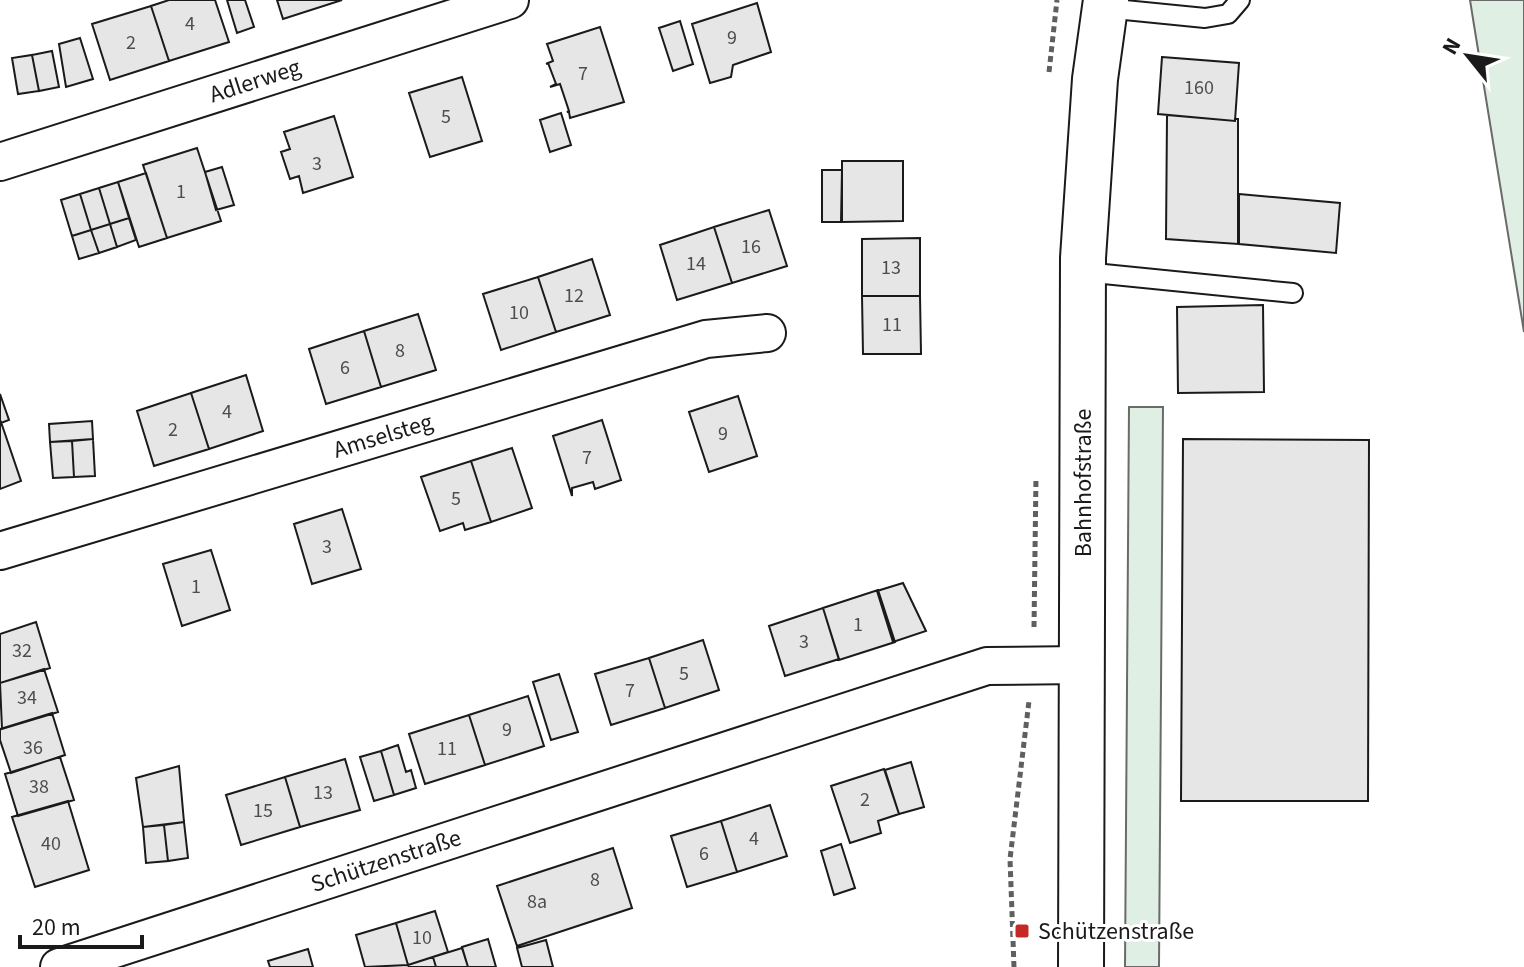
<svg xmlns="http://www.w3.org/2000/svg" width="1524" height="967" font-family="'Source Sans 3',sans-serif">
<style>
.green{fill:#e0efe3;stroke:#6a6a6a;stroke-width:2}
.building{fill:#e6e6e6;stroke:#1a1a1a;stroke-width:2}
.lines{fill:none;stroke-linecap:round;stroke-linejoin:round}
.service-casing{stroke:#1a1a1a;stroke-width:22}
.minor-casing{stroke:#1a1a1a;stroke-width:40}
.tertiary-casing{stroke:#1a1a1a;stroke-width:48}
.path{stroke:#5f5f5f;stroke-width:5;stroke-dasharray:6 4;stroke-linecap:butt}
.service{stroke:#fff;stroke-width:18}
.minor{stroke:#fff;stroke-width:36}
.tertiary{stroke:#fff;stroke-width:44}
.poi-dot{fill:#c62828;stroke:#fff;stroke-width:3}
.labels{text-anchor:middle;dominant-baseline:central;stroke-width:6;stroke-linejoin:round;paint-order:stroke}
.number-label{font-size:20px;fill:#4d4d4d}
.street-label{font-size:24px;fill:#1a1a1a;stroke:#fff}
.poi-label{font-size:24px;fill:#1a1a1a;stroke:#fff;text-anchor:start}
</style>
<rect width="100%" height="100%" fill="#fff"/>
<path class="green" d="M 1470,0 L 1524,0 L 1524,332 L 1474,25 Z
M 1129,407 L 1163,407 L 1159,967 L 1125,967 Z"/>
<path class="building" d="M 169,0 L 215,0 L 229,42 L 169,61 L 151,6 Z
M 227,0 L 245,0 L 254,27 L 237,33 Z
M 277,0 L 342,0 L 283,19 Z
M 757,3 L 771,52 L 733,65 L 731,77 L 710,83 L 692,24 Z
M 151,6 L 169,61 L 110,80 L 92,24 Z
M 680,21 L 693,64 L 673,71 L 659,28 Z
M 600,27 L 624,102 L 570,118 L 569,112 L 567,112 L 569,111 L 560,84 L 550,87 L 556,84 L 548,63 L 546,64 L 553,61 L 547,44 Z
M 80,38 L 93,79 L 66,87 L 59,44 Z
M 52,51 L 59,87 L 39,91 L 32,55 Z
M 32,55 L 39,91 L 18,94 L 12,58 Z
M 1162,57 L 1239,63 L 1235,121 L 1158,114 Z
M 462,77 L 482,141 L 430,157 L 409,93 Z
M 561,113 L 571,145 L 550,152 L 540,120 Z
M 1167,115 L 1235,121 L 1235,119 L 1238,119 L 1238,244 L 1166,239 Z
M 334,116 L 353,177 L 303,193 L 299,176 L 290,179 L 281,152 L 290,149 L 284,132 Z
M 197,148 L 221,221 L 167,238 L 143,165 Z
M 903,161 L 903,221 L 842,222 L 842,161 Z
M 222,167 L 234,205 L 216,210 L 205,172 Z
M 822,170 L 842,170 L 841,222 L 822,222 Z
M 146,173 L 167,238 L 139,247 L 118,182 Z
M 118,182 L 129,218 L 110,224 L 99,188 Z
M 99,188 L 110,224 L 91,230 L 80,194 Z
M 80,194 L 91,230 L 72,236 L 61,200 Z
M 1239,194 L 1340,203 L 1336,253 L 1239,244 Z
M 769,210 L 787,266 L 732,283 L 714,227 Z
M 129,218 L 136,240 L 117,247 L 110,224 Z
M 110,224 L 117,247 L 99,253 L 91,230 Z
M 714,227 L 732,283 L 677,300 L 660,245 Z
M 91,230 L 99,253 L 79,259 L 72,236 Z
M 920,238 L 920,296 L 862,296 L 862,239 Z
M 592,259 L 610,315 L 556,332 L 538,277 Z
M 538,277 L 556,332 L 501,350 L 483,294 Z
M 862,296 L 920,296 L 921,354 L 863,354 Z
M 1263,305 L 1264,392 L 1178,393 L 1177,307 Z
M 418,314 L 436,370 L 381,387 L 364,331 Z
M 364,331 L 381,387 L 326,404 L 309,349 Z
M 246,375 L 263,431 L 209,449 L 191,393 Z
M 191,393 L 209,449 L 154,466 L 137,411 Z
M 0,394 L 9,420 L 1,423 L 0,423 Z
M 738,396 L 757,456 L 709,472 L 689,412 Z
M 602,420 L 621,480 L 595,489 L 593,482 L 572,488 L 572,496 L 553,436 Z
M 92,421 L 93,439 L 50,442 L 49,424 Z
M 1,422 L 21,481 L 0,489 L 0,423 Z
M 93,439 L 95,476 L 74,477 L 72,441 Z
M 1183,439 L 1369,440 L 1368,801 L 1181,801 Z
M 72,441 L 74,477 L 53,478 L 50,442 Z
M 512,448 L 532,508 L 491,522 L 471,461 Z
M 471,461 L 491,522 L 465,530 L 463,523 L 440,531 L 421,477 Z
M 342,509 L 361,569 L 312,584 L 294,524 Z
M 211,550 L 230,610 L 182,626 L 163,564 Z
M 903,583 L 926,631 L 893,642 L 877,591 Z
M 878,590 L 895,642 L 839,660 L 823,608 Z
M 823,608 L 839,659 L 785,676 L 769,626 Z
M 36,622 L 50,668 L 0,683 L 0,634 Z
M 703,640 L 719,690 L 665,708 L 649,658 Z
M 649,658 L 665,708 L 611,725 L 595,674 Z
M 44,669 L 58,712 L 2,729 L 0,683 Z
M 559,674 L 578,732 L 551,740 L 533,682 Z
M 528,696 L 544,746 L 485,765 L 469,715 Z
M 52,713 L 65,755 L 11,773 L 0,740 L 0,729 Z
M 469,715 L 485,765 L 425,784 L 409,734 Z
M 398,745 L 406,772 L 411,770 L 416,788 L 394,795 L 381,751 Z
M 381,751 L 394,795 L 374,801 L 360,757 Z
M 60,757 L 74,800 L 18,816 L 5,774 Z
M 345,759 L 360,810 L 300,827 L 285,777 Z
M 911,762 L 924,807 L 899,814 L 885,770 Z
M 179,766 L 184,822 L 143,827 L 136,778 Z
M 884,769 L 899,814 L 878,821 L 881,833 L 850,843 L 831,786 Z
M 285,777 L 300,827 L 241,845 L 226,795 Z
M 68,801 L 89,870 L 35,887 L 12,817 Z
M 770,805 L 787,856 L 737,872 L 721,821 Z
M 721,821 L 737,872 L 687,887 L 671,836 Z
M 184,822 L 188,858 L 168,861 L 164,825 Z
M 164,825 L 168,861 L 146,863 L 143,827 Z
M 841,844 L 855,888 L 834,895 L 821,851 Z
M 613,848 L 632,908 L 517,946 L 497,886 Z
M 435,911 L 448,952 L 408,965 L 396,923 Z
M 396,923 L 408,965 L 365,967 L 356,935 Z
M 488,939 L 496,967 L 468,967 L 462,947 Z
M 546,940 L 553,967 L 522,967 L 517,948 Z
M 462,948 L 468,967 L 436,967 L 433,957 Z
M 308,949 L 313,967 L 270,967 L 268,961 Z
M 433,957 L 436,967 L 409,967 L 408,965 Z"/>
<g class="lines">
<defs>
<path id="service" d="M 1105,8 L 1205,18 L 1228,14 L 1240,0
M 1084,272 L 1293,293"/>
<path id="minor" d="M 0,162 L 510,0
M 0,551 L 706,339 L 767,333
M 59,967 L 987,666 L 1082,665"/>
<path id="tertiary" d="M 1081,967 L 1083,258 L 1095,79 L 1106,0"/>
</defs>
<use href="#service" class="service-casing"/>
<use href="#minor" class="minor-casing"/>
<use href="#tertiary" class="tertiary-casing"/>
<path class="path" d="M 1049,72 L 1057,0
M 1034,627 L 1036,477
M 1014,967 L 1010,859 L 1029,701"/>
<use href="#service" class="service"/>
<use href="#minor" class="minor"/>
<use href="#tertiary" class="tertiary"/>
</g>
<rect class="poi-dot" x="1014" y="923" width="16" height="16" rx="4"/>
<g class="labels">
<g class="number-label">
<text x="190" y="24">4</text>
<text x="732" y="38">9</text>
<text x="131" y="43">2</text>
<text x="583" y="74">7</text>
<text x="1199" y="88">160</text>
<text x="446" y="117">5</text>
<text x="317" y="164">3</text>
<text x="181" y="192">1</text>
<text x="751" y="247">16</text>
<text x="696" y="264">14</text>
<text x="891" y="268">13</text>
<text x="574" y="296">12</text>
<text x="519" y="313">10</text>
<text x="892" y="325">11</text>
<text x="400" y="351">8</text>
<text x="345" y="368">6</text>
<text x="227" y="412">4</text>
<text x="173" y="430">2</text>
<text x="723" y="434">9</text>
<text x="587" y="458">7</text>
<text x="456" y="499">5</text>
<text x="327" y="547">3</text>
<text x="196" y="587">1</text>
<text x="858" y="625">1</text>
<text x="804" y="642">3</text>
<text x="22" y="651">32</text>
<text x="684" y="674">5</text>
<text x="630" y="691">7</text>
<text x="27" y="698">34</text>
<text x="507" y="730">9</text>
<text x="33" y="748">36</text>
<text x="447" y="749">11</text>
<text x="39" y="787">38</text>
<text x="323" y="793">13</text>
<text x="865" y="800">2</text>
<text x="263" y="811">15</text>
<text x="754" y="839">4</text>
<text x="51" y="844">40</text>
<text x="704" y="854">6</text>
<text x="595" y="880">8</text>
<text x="537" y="902">8a</text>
<text x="422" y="938">10</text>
</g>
<g class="street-label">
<text transform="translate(255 81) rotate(-18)">Adlerweg</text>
<text transform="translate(383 436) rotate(-17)">Amselsteg</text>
<text transform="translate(1083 483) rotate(-90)">Bahnhofstraße</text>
<text transform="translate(386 861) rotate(-18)">Schützenstraße</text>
</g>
<g class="poi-label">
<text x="1038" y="931">Schützenstraße</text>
</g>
</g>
<g transform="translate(1468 56) rotate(300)" stroke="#ffffff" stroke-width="6" paint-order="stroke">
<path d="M0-6L14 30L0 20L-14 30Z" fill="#1a1a1a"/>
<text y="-12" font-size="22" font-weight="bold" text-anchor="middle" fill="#1a1a1a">N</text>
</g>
<path d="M20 935v12h122v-12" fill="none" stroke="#1a1a1a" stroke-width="4"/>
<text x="32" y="935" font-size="24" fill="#1a1a1a" stroke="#ffffff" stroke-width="6" paint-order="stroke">20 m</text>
</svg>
